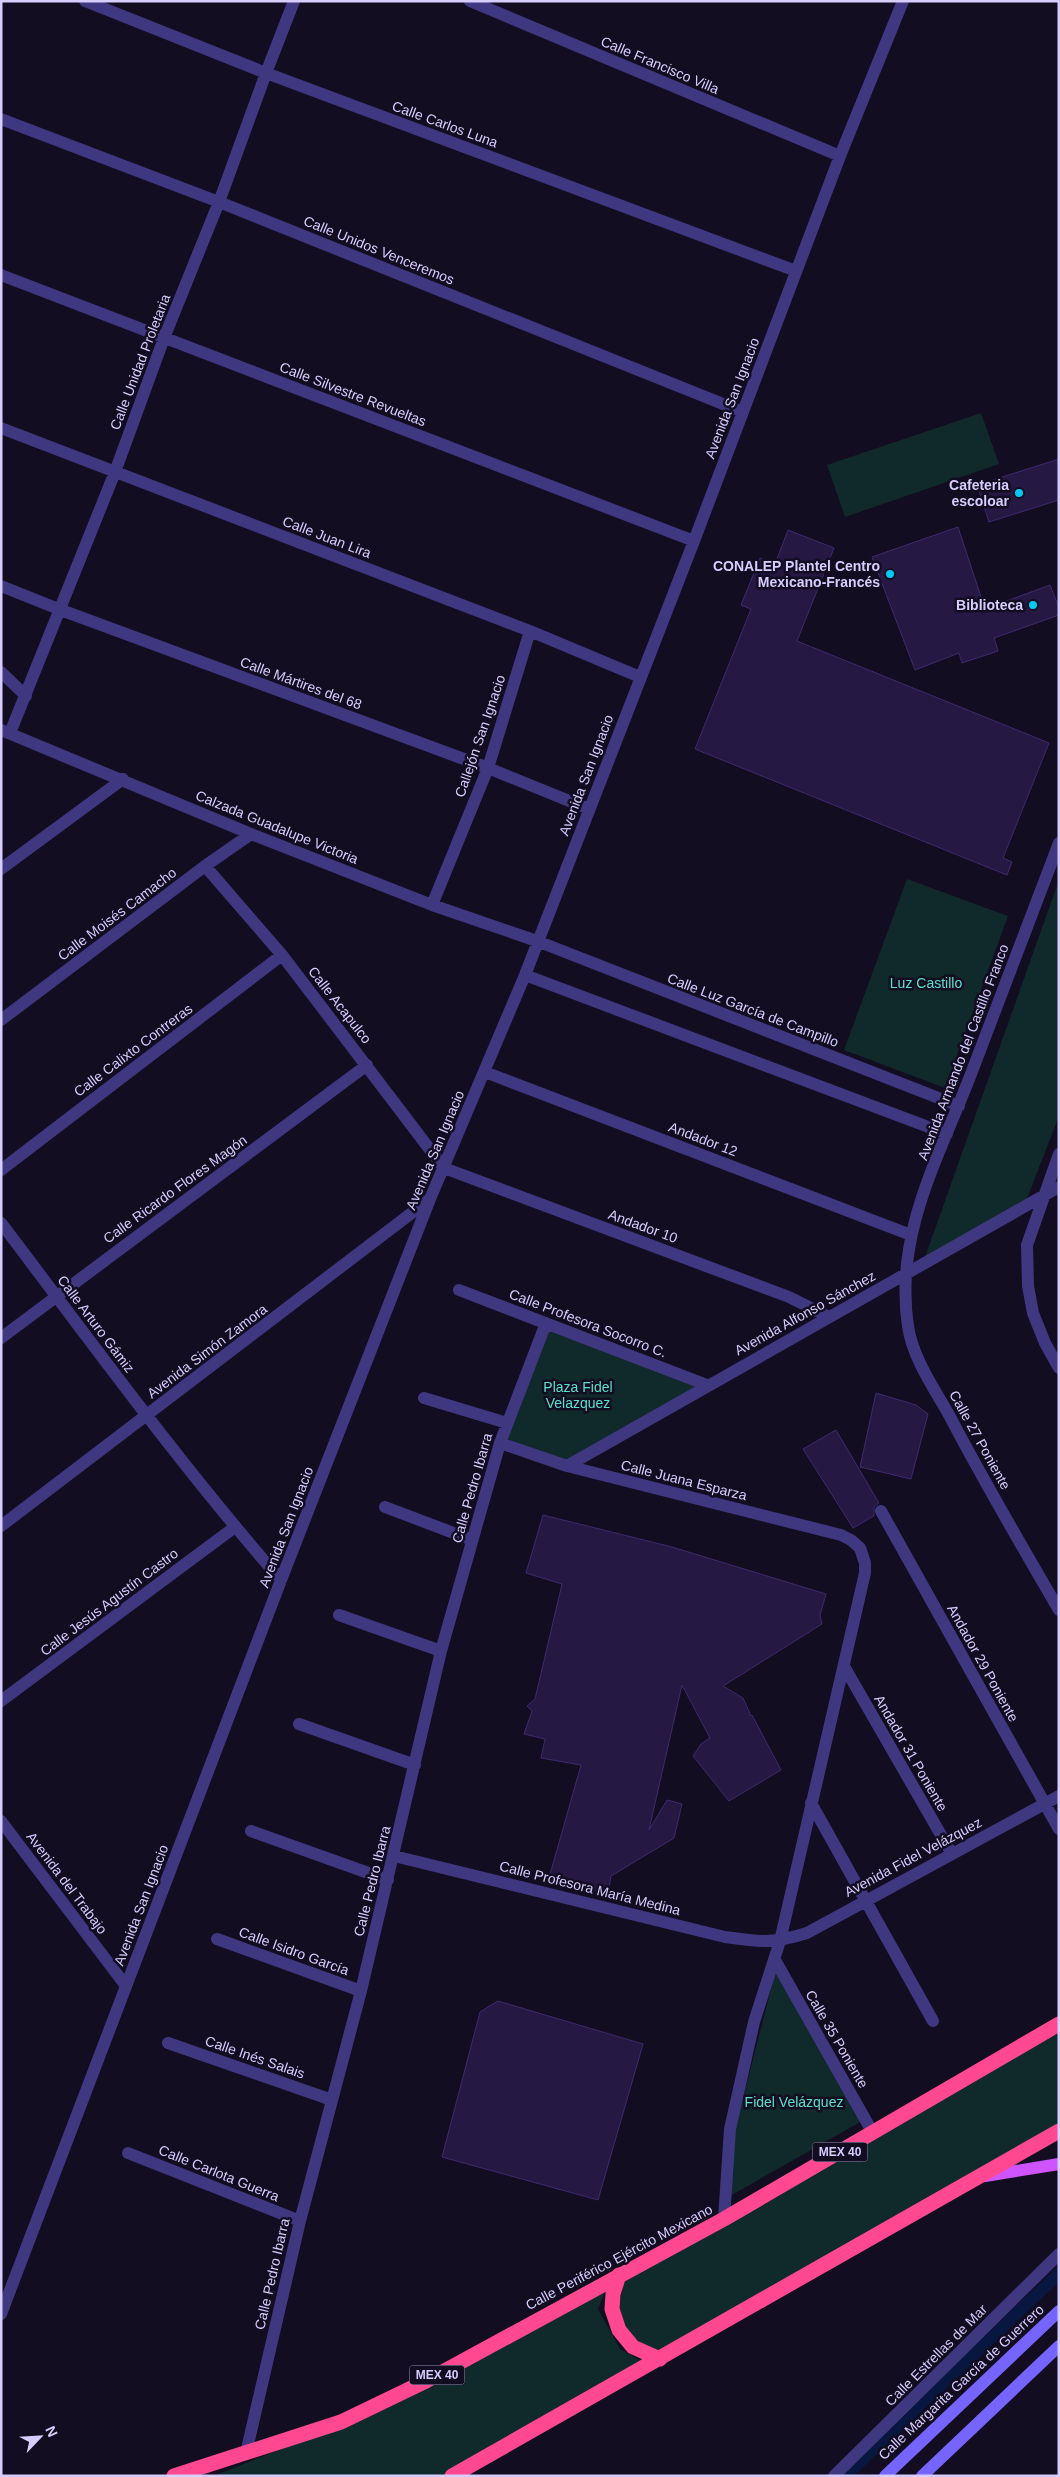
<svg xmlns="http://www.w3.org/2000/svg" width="1060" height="2477" font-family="Arial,sans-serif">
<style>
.green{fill:#102a2b}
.water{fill:#08173f}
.building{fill:#251943;stroke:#3e2a6f}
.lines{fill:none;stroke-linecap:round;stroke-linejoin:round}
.street{stroke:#403781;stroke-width:12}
.secondary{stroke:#7664ff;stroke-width:12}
.primary{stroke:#ce54ff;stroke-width:12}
.highway{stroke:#ff4890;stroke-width:15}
.poi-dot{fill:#00c9f8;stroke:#120d21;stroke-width:2}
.labels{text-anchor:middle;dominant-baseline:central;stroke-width:5;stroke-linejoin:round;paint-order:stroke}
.shield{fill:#120d21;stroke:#9c93bc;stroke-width:1}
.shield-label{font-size:12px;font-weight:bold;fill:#d7cdff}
.street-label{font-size:14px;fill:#d7cdff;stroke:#120d21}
.poi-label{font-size:14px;font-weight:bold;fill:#d7cdff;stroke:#120d21;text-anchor:end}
.park-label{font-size:14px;fill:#58e1cb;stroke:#120d21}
</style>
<rect width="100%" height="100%" fill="#120d21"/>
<path class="green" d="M 981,413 L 999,464 L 845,517 L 827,465 Z
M 907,879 L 1008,916 L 945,1088 L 844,1050 Z
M 1059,880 L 1059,1116 L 1026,1201 L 924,1260 Z
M 546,1323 L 707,1385 L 567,1466 L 500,1443 Z
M 776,1970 L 862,2121 L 730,2196 L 735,2129 Z
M 1059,2029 L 1059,2125 L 665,2353 C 619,2336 611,2322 627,2274 Z
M 608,2285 L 598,2309 L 620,2349 L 643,2362 L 448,2476 L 213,2476 L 334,2428 Z"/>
<path class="water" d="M 1059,2265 L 1059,2282 L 854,2476 L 837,2476 Z"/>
<path class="building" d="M 1059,459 L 1059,500 L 989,522 L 977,485 Z
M 958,527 L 985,609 L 1050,585 L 1059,608 L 1059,615 L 994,638 L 998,651 L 962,663 L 959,653 L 915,670 L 872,557 Z
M 788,530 L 834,548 L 797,641 L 1049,743 L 1003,858 L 1012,862 L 1007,875 L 695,749 L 751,609 L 741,605 L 760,558 L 775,564 Z
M 876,1393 L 916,1405 L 928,1414 L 911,1479 L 860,1467 Z
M 836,1430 L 879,1503 L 874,1507 L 874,1516 L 853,1528 L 803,1449 Z
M 543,1515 L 672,1547 L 826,1594 L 820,1615 L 822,1624 L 723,1686 L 743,1698 L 751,1716 L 752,1715 L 781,1770 L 729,1801 L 693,1756 L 701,1744 L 710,1738 L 682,1685 L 649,1830 L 667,1800 L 682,1804 L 674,1838 L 611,1876 L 608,1894 L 549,1878 L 581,1765 L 541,1758 L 545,1739 L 524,1734 L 532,1711 L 527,1706 L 535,1699 L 562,1584 L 526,1573 Z
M 498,2001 L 643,2044 L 598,2200 L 442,2157 L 480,2012 Z"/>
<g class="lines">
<path class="street" d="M 85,1 L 266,73 L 796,271
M 470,1 L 840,156
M 1,119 L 219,202 L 743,412
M 1,275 L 694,541
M 1,428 L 530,631 L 640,677
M 1,586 L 61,610 L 488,768 L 589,809
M 1,672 L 26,696
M 1,730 L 251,834 L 432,905 L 537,941 L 959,1106
M 10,733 L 115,472 L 164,338 L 219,202 L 266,73 L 294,1
M 1059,843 C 1029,920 1000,997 971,1074 C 939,1157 894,1234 908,1326 C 912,1356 933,1387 948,1413 C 983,1480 1021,1545 1059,1610
M 205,866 L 282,955 L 444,1168
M 1,869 L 123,779
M 432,905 L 488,768 L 530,631
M 525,975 L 947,1134
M 1,1020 L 205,866 L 251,834
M 485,1072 L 911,1235
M 1059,1154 L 1027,1245 L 1028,1286 L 1033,1313 L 1045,1343 L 1059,1368
M 444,1168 L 789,1297 L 829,1317
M 1,1170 L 282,955
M 1,1223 C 93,1344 181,1466 281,1580
M 459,1290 L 707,1385
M 1,1338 L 367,1065
M 424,1398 L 507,1423
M 500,1443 L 567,1466 L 841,1535 L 851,1540 L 860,1548 L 865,1563 L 865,1573 L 780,1941 L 754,2022 L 730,2129 L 724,2219
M 567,1466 L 1059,1187
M 385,1507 L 472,1540
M 881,1511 L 1059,1829
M 1,1526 L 430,1199
M 339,1615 L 441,1651
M 845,1668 L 952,1854
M 1,1701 L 235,1527
M 299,1724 L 415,1765
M 811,1803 L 933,2021
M 1,1821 L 126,1986
M 251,1831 L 388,1880
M 394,1856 L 725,1937 C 760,1942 772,1944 807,1933 L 1059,1796
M 217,1939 L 361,1991
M 775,1960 L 873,2133
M 168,2043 L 332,2100
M 128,2153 L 300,2221
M 1,2314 L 281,1580 L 430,1199 L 525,975 L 694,541 L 840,156 L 903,1
M 246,2453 L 300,2221 L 361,1991 L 441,1651 L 500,1443 L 546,1323
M 834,2476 L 1059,2254"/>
<path class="secondary" d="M 885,2476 L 1059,2311
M 922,2476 L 1059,2346"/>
<path class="primary" d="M 985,2176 L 1059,2164"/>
<path class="highway" d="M 619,2275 L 613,2294 L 612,2309 L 619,2330 L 633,2347 L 660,2359
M 174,2476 L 341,2422 L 426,2381 L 724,2219 L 1059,2024
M 452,2476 L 1059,2131"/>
</g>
<g class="poi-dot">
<circle cx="1019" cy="493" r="5"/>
<circle cx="890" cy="574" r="5"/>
<circle cx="1033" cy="605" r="5"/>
</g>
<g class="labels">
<g class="shield">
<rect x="812.5" y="2142.5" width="55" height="19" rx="4"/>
<rect x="409.5" y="2365.5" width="55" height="19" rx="4"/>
</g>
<g class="shield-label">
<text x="840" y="2152">MEX 40</text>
<text x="437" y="2375">MEX 40</text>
</g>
<g class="street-label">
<text transform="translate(660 65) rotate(23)">Calle Francisco Villa</text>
<text transform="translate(445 124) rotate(20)">Calle Carlos Luna</text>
<text transform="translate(379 250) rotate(22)">Calle Unidos Venceremos</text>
<text transform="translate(140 362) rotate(-69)">Calle Unidad Proletaria</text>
<text transform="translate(353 394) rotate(21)">Calle Silvestre Revueltas</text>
<text transform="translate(732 398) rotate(-69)">Avenida San Ignacio</text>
<text transform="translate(327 537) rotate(21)">Calle Juan Lira</text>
<text transform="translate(301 683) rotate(20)">Calle Mártires del 68</text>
<text transform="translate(480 736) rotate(-71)">Callejón San Ignacio</text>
<text transform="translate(586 775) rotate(-69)">Avenida San Ignacio</text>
<text transform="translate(277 827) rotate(22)">Calzada Guadalupe Victoria</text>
<text transform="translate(117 914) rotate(-37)">Calle Moisés Camacho</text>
<text transform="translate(340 1005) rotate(52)">Calle Acapulco</text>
<text transform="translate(753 1010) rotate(21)">Calle Luz García de Campillo</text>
<text transform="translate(133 1050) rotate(-37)">Calle Calixto Contreras</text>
<text transform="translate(963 1052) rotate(-69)">Avenida Armando del Castillo Franco</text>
<text transform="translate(703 1139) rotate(21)">Andador 12</text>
<text transform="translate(435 1150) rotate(-67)">Avenida San Ignacio</text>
<text transform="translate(175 1189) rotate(-36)">Calle Ricardo Flores Magón</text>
<text transform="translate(643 1226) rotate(20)">Andador 10</text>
<text transform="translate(805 1313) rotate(-29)">Avenida Alfonso Sánchez</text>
<text transform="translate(588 1323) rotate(21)">Calle Profesora Socorro C.</text>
<text transform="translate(96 1324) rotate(53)">Calle Arturo Gámiz</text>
<text transform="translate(207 1351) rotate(-37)">Avenida Simón Zamora</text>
<text transform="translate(980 1440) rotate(61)">Calle 27 Poniente</text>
<text transform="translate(684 1480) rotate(14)">Calle Juana Esparza</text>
<text transform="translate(472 1488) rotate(-74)">Calle Pedro Ibarra</text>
<text transform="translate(286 1527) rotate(-69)">Avenida San Ignacio</text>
<text transform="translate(109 1602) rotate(-37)">Calle Jesús Agustín Castro</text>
<text transform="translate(983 1663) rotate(61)">Andador 29 Poniente</text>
<text transform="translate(911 1753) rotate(60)">Andador 31 Poniente</text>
<text transform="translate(913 1857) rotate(-28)">Avenida Fidel Velázquez</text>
<text transform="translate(372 1881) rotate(-76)">Calle Pedro Ibarra</text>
<text transform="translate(67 1883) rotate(53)">Avenida del Trabajo</text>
<text transform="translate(590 1888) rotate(14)">Calle Profesora María Medina</text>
<text transform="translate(141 1905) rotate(-69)">Avenida San Ignacio</text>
<text transform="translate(294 1951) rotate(20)">Calle Isidro García</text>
<text transform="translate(837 2039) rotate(60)">Calle 35 Poniente</text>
<text transform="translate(255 2057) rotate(19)">Calle Inés Salais</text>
<text transform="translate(219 2173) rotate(22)">Calle Carlota Guerra</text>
<text transform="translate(619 2257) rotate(-28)">Calle Periférico Ejército Mexicano</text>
<text transform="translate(272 2274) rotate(-77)">Calle Pedro Ibarra</text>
<text transform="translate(936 2355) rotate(-45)">Calle Estrellas de Mar</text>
<text transform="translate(961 2382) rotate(-43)">Calle Margarita García de Guerrero</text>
</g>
<g class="poi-label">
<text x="1009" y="485">Cafeteria<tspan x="1009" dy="16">escoloar</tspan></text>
<text x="880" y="566">CONALEP Plantel Centro<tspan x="880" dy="16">Mexicano-Francés</tspan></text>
<text x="1023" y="605">Biblioteca</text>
</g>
<g class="park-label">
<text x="926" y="983">Luz Castillo</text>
<text x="578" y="1387">Plaza Fidel<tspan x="578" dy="16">Velazquez</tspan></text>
<text x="794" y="2102">Fidel Velázquez</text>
</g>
</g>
<rect width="1060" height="2477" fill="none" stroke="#d7cdff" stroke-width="5"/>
<g transform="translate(40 2437) rotate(65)" stroke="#120d21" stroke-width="4" paint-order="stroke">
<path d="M0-4L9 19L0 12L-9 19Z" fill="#d7cdff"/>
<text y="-8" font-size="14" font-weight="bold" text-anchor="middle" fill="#d7cdff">N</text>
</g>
</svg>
